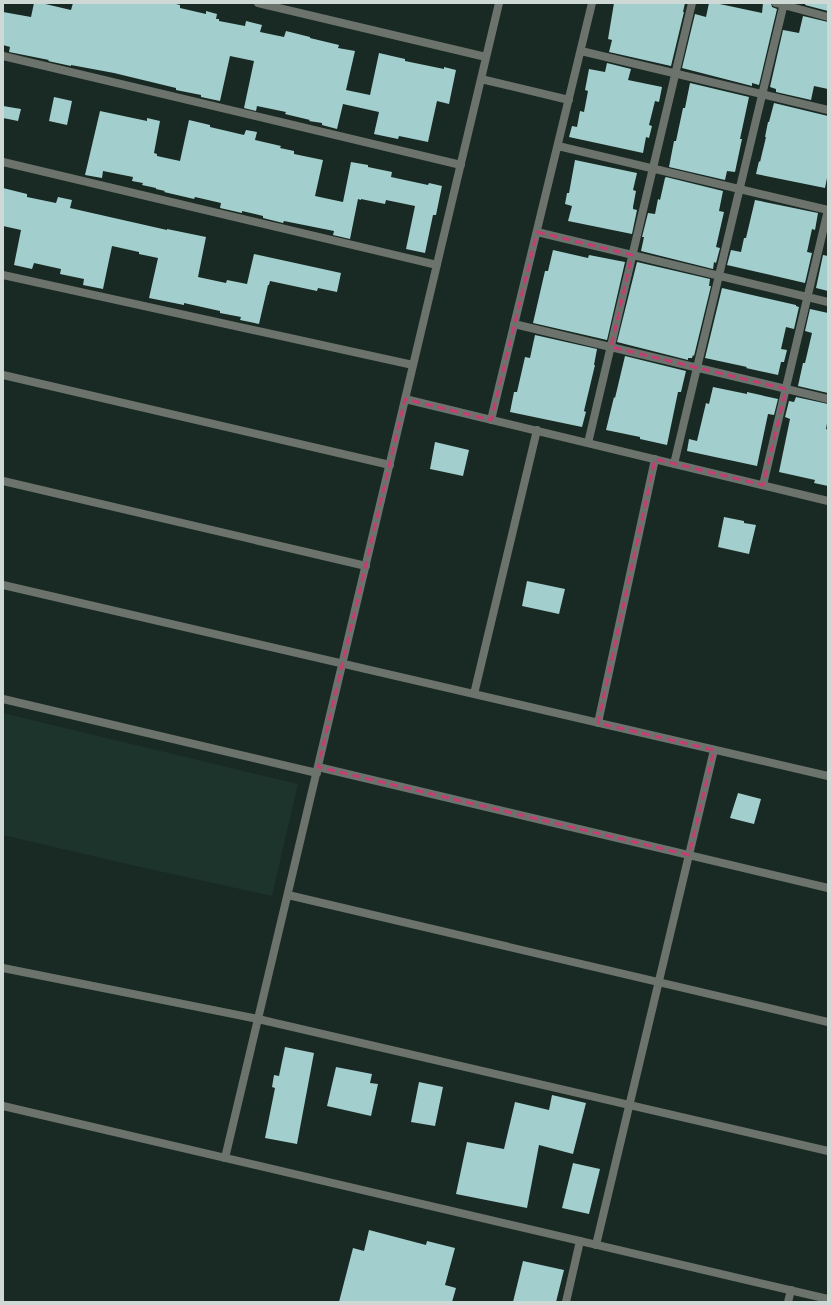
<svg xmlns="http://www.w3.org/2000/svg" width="831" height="1305" font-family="Helvetica,sans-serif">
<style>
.built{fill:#1c342c}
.building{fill:#a2cfcd}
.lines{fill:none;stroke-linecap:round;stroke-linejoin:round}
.minor{stroke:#6c726c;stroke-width:8}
.tertiary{stroke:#6c726c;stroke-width:8}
.marked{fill:none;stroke:#c43e73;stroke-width:3;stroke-dasharray:8 5;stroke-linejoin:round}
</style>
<rect width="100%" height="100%" fill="#192923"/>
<path class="built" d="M 3,713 L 298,784 L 272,896 L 131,865 L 3,835 Z"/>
<path class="building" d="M 34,3 L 41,3 L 71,10 L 73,3 L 172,3 L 180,5 L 180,8 L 206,14 L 206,11 L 217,14 L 216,19 L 219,19 L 219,21 L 245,26 L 246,21 L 262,25 L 260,32 L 284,37 L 286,31 L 310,37 L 310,38 L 339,45 L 338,48 L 355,51 L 346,90 L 370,95 L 379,53 L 405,59 L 405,61 L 444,69 L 444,67 L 456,70 L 449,104 L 437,101 L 428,142 L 399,136 L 398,139 L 374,134 L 379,112 L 343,104 L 337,129 L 322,125 L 322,123 L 309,121 L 310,120 L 285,114 L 286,112 L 257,106 L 256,111 L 244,108 L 254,61 L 230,56 L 220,101 L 201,97 L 201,95 L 176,90 L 176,88 L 114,73 L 71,65 L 71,66 L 48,61 L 49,60 L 9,52 L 10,47 L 3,45 L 3,12 L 31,17 Z
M 614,3 L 685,3 L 683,12 L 684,12 L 671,66 L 609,52 L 612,40 L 608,39 Z
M 709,3 L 715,3 L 762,13 L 763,3 L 771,3 L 772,7 L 777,9 L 759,85 L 752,83 L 752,86 L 682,68 L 695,14 L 706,17 Z
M 806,3 L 828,3 L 828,11 L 805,5 Z
M 803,16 L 828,22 L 828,89 L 814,86 L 811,100 L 776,92 L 776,89 L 770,87 L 783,30 L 799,33 Z
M 607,63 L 631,69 L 628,80 L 662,87 L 659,102 L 655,101 L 649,125 L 652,126 L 649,138 L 646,137 L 643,153 L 569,137 L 572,126 L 577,127 L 580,111 L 584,112 L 588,91 L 585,90 L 589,69 L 605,72 Z
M 690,83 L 749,97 L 740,139 L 742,139 L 735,172 L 727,171 L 725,180 L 669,167 L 674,141 L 676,141 L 683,108 L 685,108 Z
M 54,97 L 72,101 L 67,125 L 49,121 Z
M 774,103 L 828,116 L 828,173 L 825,188 L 756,174 L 759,161 L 760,162 L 766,137 L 765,137 L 768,122 L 769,122 Z
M 3,106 L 21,109 L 18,121 L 3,118 Z
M 100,111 L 147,121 L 147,118 L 160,121 L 154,153 L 157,154 L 157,156 L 180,161 L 189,120 L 210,125 L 210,127 L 244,135 L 246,130 L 257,132 L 255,140 L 281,146 L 280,148 L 294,151 L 294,154 L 323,160 L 315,196 L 343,202 L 351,162 L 368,165 L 368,167 L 392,172 L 391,177 L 428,185 L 429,183 L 442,186 L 436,215 L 433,215 L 425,253 L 406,249 L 415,206 L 386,200 L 385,204 L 361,199 L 361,200 L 358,199 L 350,239 L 333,235 L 334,231 L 284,221 L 283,223 L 263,218 L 263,216 L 242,211 L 242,213 L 220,208 L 221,203 L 195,197 L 194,199 L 164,192 L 165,191 L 156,189 L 156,188 L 142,185 L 143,183 L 132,181 L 133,177 L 103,171 L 102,178 L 85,175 Z
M 575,160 L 637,173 L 633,190 L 636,191 L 633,207 L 633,209 L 637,210 L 632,234 L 568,221 L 572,206 L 565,204 L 567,193 L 569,193 Z
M 666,177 L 723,191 L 719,211 L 724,212 L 716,247 L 720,248 L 716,263 L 714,262 L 713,269 L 641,251 L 644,237 L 642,237 L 648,213 L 655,214 L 658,199 L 660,200 L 665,178 Z
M 3,188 L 27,194 L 27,197 L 56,203 L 58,197 L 72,200 L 70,208 L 167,230 L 167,229 L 206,237 L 198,277 L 226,283 L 227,280 L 247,284 L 254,254 L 341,273 L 337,292 L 318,288 L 317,291 L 270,281 L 269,285 L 268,285 L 259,324 L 240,320 L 241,317 L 220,313 L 220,311 L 184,303 L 184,305 L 149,298 L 158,258 L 139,254 L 139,252 L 112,246 L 103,289 L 83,285 L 84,279 L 60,274 L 61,269 L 34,263 L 32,269 L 14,265 L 21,230 L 3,226 Z
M 755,200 L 818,213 L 815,230 L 812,229 L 807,252 L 812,253 L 805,283 L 727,265 L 731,250 L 741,252 L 744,238 L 746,238 Z
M 553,250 L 588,258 L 589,255 L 625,262 L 607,340 L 533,323 L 545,271 L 548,271 Z
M 823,255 L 828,256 L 828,291 L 816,288 Z
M 637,262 L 710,279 L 709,286 L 711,286 L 694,356 L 693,355 L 692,358 L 688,358 L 688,360 L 617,342 Z
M 722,288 L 796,305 L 796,306 L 799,307 L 794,329 L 786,327 L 781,349 L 787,350 L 784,362 L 781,362 L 778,375 L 746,368 L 747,367 L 705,358 Z
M 810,309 L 828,313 L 828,393 L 798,386 L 803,363 L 805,363 L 812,333 L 805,331 Z
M 535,335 L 597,349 L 594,365 L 595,365 L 584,411 L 586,412 L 582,427 L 510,412 L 514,392 L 517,392 L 525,357 L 530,358 Z
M 625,356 L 686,371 L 681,392 L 678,392 L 667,445 L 640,439 L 640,437 L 606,430 L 614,397 L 615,398 Z
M 713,387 L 747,394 L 747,392 L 778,399 L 774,415 L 768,414 L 757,466 L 687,451 L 689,439 L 697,441 L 706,403 L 709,404 Z
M 796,397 L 828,404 L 828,418 L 826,429 L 828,430 L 828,486 L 814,483 L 815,480 L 779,472 L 790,419 L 785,417 L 789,401 L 794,402 Z
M 435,442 L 469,450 L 463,476 L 430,469 Z
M 724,517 L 744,521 L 744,523 L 756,525 L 749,554 L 718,547 Z
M 527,581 L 565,589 L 559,614 L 522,606 Z
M 738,793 L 761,799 L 754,824 L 730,818 Z
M 285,1047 L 314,1053 L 297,1144 L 265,1138 L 275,1088 L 272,1087 L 274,1075 L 279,1076 Z
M 336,1067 L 372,1074 L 370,1083 L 378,1084 L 371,1116 L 327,1106 Z
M 419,1082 L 443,1087 L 435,1126 L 411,1122 Z
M 552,1095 L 586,1103 L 573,1154 L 539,1145 L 527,1208 L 456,1194 L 467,1142 L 504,1149 L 515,1102 L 549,1110 Z
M 573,1163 L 600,1169 L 589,1214 L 562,1208 Z
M 369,1230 L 426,1245 L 427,1241 L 455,1248 L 445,1285 L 456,1288 L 452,1302 L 339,1302 L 353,1248 L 364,1251 Z
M 523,1261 L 564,1270 L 556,1302 L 513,1302 Z"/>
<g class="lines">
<path class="minor" d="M 258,3 L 486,57
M 776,3 L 828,17
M 581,51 L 828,110
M 3,56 L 461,165
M 481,79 L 569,100
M 558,146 L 828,210 L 763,485
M 3,162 L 437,265
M 537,232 L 828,302
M 3,275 L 413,365
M 514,324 L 828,399
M 3,375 L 390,465
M 405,399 L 828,501
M 491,420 L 592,3
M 588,443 L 692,3
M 674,464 L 784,3
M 3,481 L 366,566
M 3,585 L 828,776
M 474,694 L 537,430
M 3,699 L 317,773
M 598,723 L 655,459
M 318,767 L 828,888
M 288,895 L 828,1022
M 3,968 L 258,1019 L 828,1151
M 225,1158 L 499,3
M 596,1245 L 714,750
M 566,1302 L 580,1241
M 788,1302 L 791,1290"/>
<path class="tertiary" d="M 3,1106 L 828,1299"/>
</g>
<path class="marked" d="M 537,232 L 632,255 L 611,347 L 786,389 L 763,485 L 655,459 L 598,723 L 714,750 L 689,855 L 318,767 L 405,399 L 491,420 Z"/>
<rect width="831" height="1305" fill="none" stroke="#ced8d4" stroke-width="8"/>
</svg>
